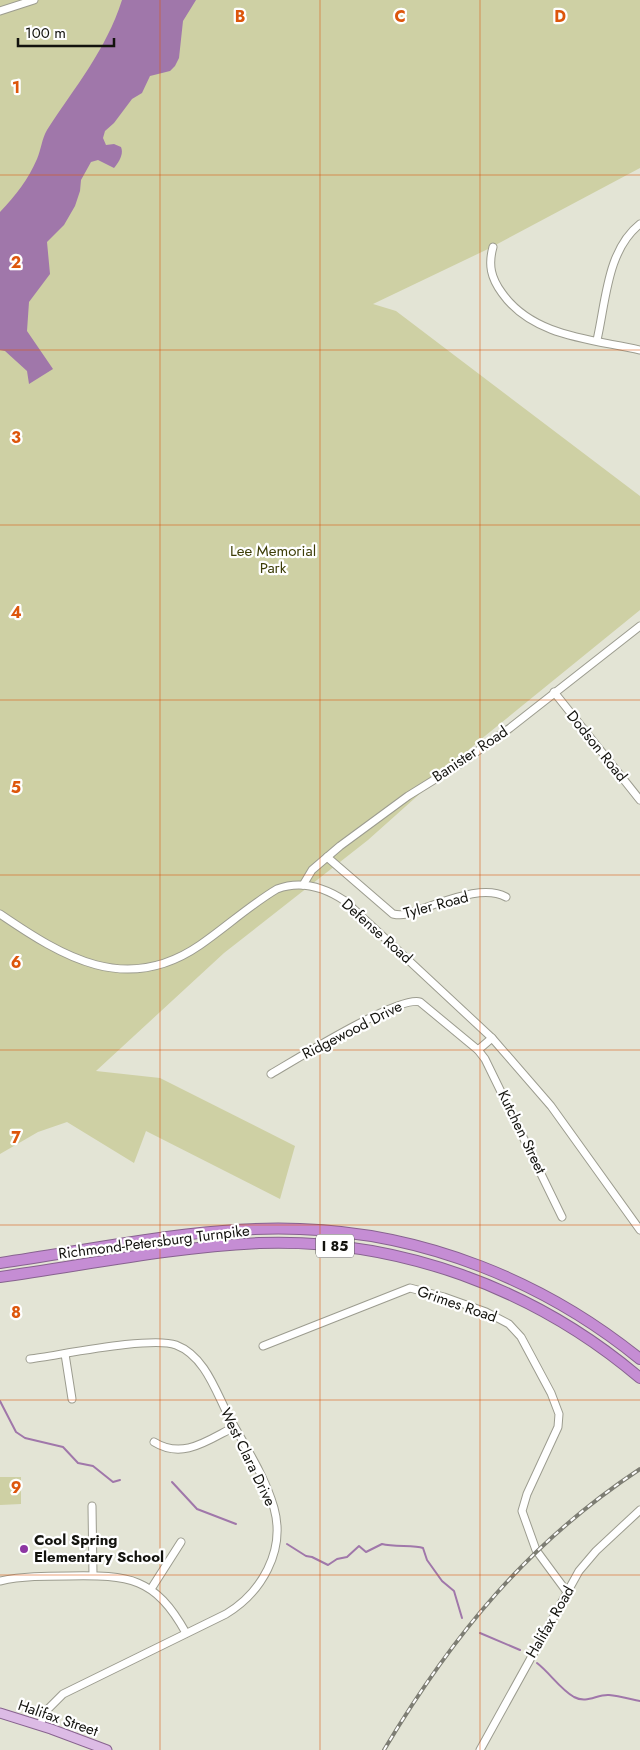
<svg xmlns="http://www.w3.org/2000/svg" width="640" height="1750" font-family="Jost,sans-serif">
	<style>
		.green { fill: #ced0a4 }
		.water { fill: #a077aa }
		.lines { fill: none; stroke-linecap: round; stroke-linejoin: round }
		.stream { stroke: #a077aa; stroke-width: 2 }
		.minor-casing { stroke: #9c9c8f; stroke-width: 9 }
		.major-casing { stroke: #87628f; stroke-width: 11 }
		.highway-casing { stroke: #87628f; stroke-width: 12 }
		.minor { stroke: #fff; stroke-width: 7 }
		.major { stroke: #dcbbe5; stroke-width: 9 }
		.highway { stroke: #c58dd4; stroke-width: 10 }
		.rail-casing { stroke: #7d7d73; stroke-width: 4 }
		.rail { stroke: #fff; stroke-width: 2; stroke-dasharray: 5.5; stroke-linecap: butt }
		.grid { fill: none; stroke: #dd560c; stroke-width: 1; stroke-opacity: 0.55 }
		.poi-dot { fill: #8d36a2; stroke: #fff; stroke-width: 2 }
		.labels { text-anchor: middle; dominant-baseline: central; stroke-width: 4.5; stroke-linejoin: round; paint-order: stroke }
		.shield { fill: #fff; stroke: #5a5a56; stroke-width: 1 }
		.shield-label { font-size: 14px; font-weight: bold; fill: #13130e }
		.park-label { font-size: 15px; fill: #3e3e08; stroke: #fff }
		.street-label { font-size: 15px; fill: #13130e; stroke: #fff }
		.poi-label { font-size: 15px; font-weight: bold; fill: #13130e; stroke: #fff; text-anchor: start }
		.grid-label { font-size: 16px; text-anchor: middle; font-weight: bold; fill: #dd560c; stroke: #fff; stroke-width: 4.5; stroke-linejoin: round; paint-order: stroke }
	</style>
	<rect width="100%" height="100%" fill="#e3e4d5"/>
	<g class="green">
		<polygon points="0,0 640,0 640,168 488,249 373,304 396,311 640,496 640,610 480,740 368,840 224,953 96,1071 160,1078 295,1146 280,1199 146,1131 134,1163 67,1122 38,1132 0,1154"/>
		<polygon points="0,1477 21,1477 21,1504 0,1505"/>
	</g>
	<path class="water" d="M 122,0 L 196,0 L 183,21 L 179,58 L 175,66 L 170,71 L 150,76 L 142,93 L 132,99 L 114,123 L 105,131 L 103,138 L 106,145 L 114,144 L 121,147 C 124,154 119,162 114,168 L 98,160 L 91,162 L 81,180 L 80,191 L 75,206 L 64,225 L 47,242 L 50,274 L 29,302 L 27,331 L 53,369 L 29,384 L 27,371 L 5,351 L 0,350 L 0,212 C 16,195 28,180 37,159 C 41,150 42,138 47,130 C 75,87 106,50 122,0 Z"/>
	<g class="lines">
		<g class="stream">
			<polyline points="0,1401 16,1432 25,1438 63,1447 78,1463 93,1466 113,1482 120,1480"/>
			<polyline points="172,1482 197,1509 236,1524"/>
			<path d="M 287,1544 L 306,1556 L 312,1557 L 328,1565 L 337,1559 L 347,1557 L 359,1546 L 366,1552 L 382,1544 C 394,1547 415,1545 423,1548 L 427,1560 L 442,1581 L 454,1591 L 462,1618"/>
			<polyline points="480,1633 520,1650"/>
			<path d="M 537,1663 C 550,1673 560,1689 574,1697 C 587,1704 597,1694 609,1695 C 619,1696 630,1699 640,1701"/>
		</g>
		<g class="minor-casing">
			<g id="minor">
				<polyline points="0,11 34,0"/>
				<path d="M 493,247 C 488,265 491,278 502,293 C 533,337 592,339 640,350"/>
				<path d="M 597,340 C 606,301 607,250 640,224"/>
				<polyline points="554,692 640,800"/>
				<path d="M 327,857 L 393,914 C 406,917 415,911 427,907 C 449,900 484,885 506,897"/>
				<polyline points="303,885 312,870 340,846 408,796 458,765 510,728 640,626"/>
				<path d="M 0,914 C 63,957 126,996 200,945 C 226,927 250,905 277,889 C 301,880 324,887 345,901 L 492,1038 L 551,1106 L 640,1230"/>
				<polyline points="478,1050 492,1038"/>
				<path d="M 271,1074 C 295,1060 399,995 420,1002 L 478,1050 L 485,1059 L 562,1217"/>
				<polyline points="263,1346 410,1288 444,1297 486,1312 509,1324 521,1337 551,1393 559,1414 558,1427 527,1494 522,1511 536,1550 567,1592"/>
				<polyline points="65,1354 72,1399"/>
				<path d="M 30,1359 C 61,1355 151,1336 176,1345 C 205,1356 216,1392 229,1417 C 245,1446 265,1476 274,1508 C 286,1551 261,1593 226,1614 L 63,1694 L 45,1712 L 40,1725"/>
				<path d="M 154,1442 C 183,1460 208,1440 234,1427"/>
				<polyline points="92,1506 93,1575"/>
				<path d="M 0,1581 C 22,1576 46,1576 69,1576 C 129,1575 155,1577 186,1633"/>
				<polyline points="151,1589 181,1542"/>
				<polyline points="480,1750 579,1571 596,1551 640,1510"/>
			</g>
		</g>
		<g class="major-casing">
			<polyline id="major" points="0,1713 51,1729 107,1750"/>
		</g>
		<g class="highway-casing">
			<g id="highway">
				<path d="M 0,1263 C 97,1249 202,1225 300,1229 C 424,1233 544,1281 640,1359"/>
				<path d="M 0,1277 C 86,1265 173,1247 259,1243 C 398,1238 534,1288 640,1378"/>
			</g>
		</g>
		<use href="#minor" class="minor"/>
		<use href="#major" class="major"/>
		<use href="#highway" class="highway"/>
		<g class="rail-casing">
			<path id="rail" d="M 384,1750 C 452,1636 528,1543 640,1469"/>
		</g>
		<use href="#rail" class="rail"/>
	</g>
	<path class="grid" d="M 160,0 L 160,1750M 320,0 L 320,1750M 480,0 L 480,1750M 0,175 L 640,175M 0,350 L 640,350M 0,525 L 640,525M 0,700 L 640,700M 0,875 L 640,875M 0,1050 L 640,1050M 0,1225 L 640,1225M 0,1400 L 640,1400M 0,1575 L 640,1575"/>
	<circle class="poi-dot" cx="24" cy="1549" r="5"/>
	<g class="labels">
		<rect class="shield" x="316" y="1234.5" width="38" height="23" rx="4"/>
		<g class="shield-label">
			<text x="335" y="1246">I 85</text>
		</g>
		<g class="park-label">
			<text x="273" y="551">Lee Memorial<tspan x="273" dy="17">Park</tspan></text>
		</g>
		<g class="street-label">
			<text transform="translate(597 746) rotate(51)">Dodson Road</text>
			<text transform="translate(470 754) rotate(-34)">Banister Road</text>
			<text transform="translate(436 905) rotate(-15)">Tyler Road</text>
			<text transform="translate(377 931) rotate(42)">Defense Road</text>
			<text transform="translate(352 1030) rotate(-27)">Ridgewood Drive</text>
			<text transform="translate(522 1132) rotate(64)">Kutchen Street</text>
			<text transform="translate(154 1242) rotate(-7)">Richmond-Petersburg Turnpike</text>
			<text transform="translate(457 1304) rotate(19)">Grimes Road</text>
			<text transform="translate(248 1457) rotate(64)">West Clara Drive</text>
			<text transform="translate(550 1622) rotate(-60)">Halifax Road</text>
			<text transform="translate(58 1718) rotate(19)">Halifax Street</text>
		</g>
		<g class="poi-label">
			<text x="34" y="1540">Cool Spring<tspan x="34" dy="17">Elementary School</tspan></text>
		</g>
	</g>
	<g class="grid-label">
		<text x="240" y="22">B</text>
		<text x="400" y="22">C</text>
		<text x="560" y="22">D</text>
		<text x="16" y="93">1</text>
		<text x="16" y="268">2</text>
		<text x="16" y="443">3</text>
		<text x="16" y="618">4</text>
		<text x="16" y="793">5</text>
		<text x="16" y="968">6</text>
		<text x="16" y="1143">7</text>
		<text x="16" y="1318">8</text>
		<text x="16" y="1493">9</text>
	</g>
	<path d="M18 38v8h96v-8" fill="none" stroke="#13130e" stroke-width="2.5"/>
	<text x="25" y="38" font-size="15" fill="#13130e" stroke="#ffffff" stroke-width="4" paint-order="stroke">100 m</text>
</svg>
